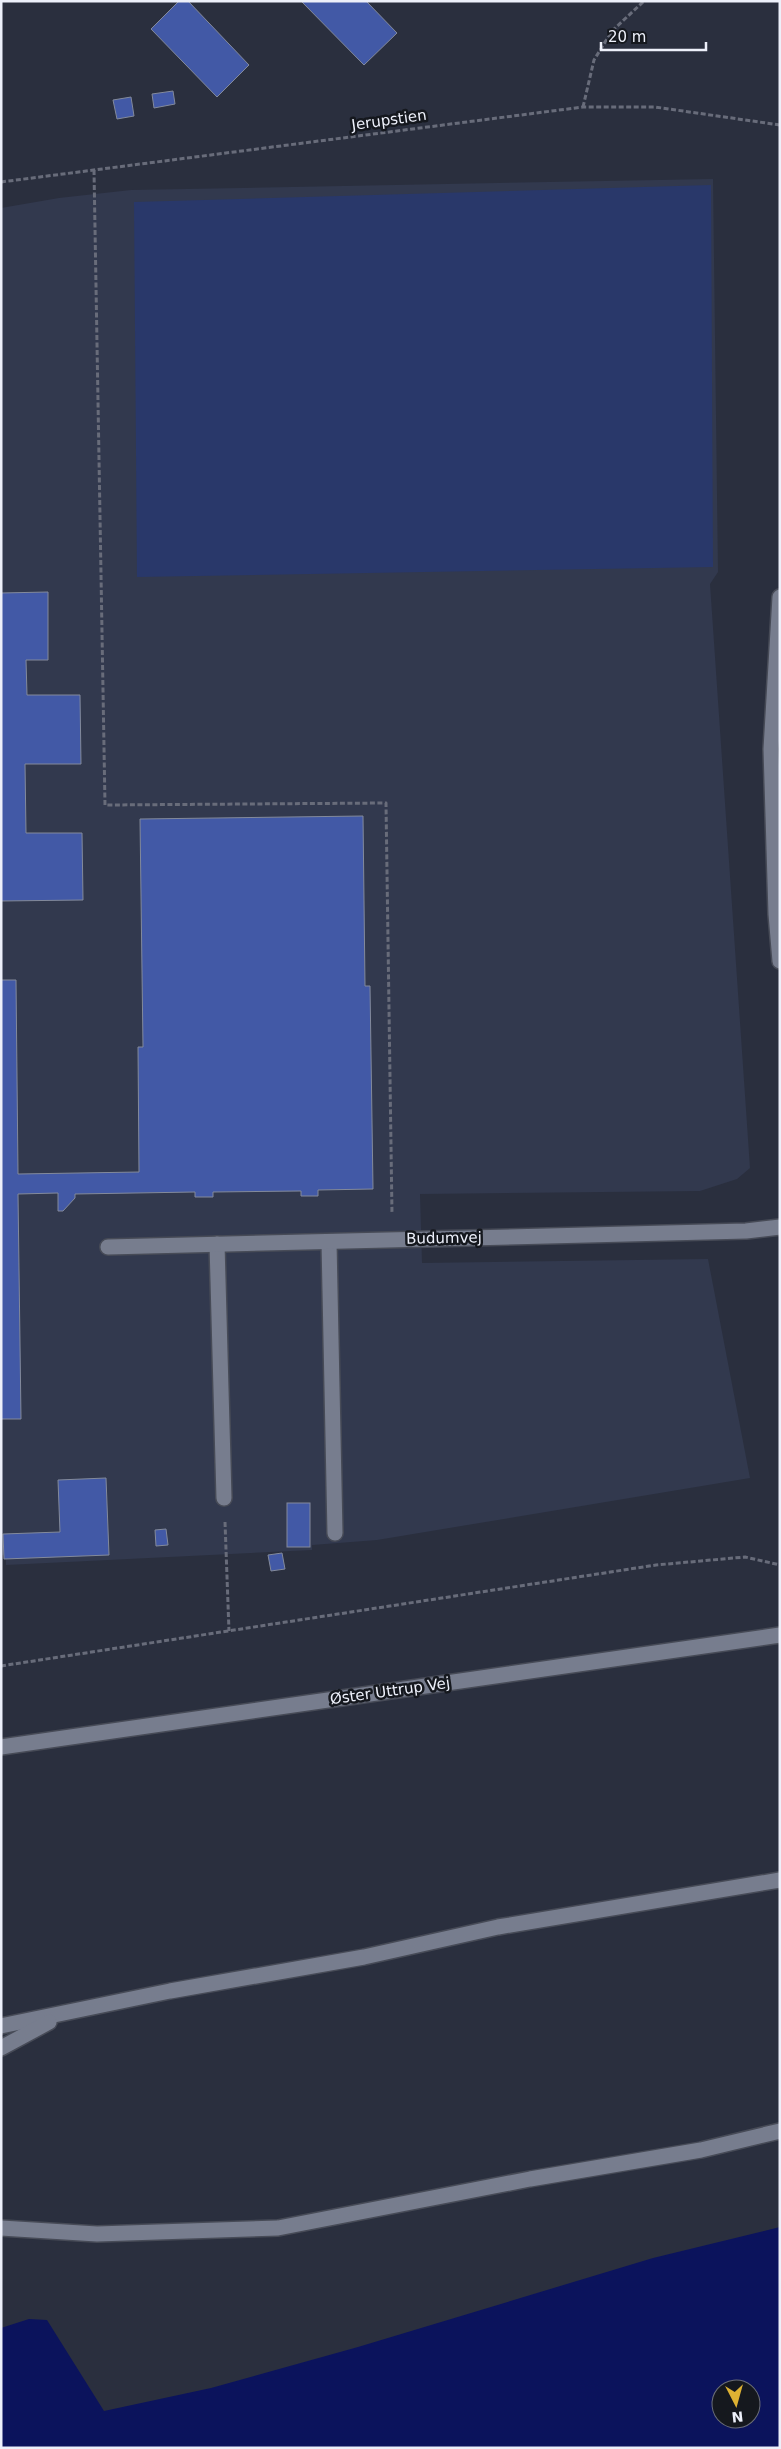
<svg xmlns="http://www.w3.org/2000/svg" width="781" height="2449" font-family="'DejaVu Sans',sans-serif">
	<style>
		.built { fill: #32394e }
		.green { fill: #29386a }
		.water { fill: #0b135c; fill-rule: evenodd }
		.building { fill: #4259a6; stroke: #838a9b }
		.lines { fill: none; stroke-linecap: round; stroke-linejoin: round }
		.lane-casing { stroke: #474b57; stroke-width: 18 }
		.secondary-casing { stroke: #474b57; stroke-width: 18 }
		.path { stroke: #686c7a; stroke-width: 3; stroke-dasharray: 5 2.5; stroke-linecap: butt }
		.lane { stroke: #777d8e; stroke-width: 15 }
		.secondary { stroke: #777d8e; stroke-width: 15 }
		.labels { text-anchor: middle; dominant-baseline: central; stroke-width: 5; stroke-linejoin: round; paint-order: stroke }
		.street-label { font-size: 15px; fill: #edf0fa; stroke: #15181e }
	</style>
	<rect width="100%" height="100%" fill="#2a2f3e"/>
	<polygon class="built" points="713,179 718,572 710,584 750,1168 737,1179 700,1191 420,1194 422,1263 708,1259 750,1478 377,1540 312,1545 312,1550 6,1565 6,1555 1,1555 1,208 59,198 131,190"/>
	<polygon class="green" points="711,185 713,567 137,577 134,202"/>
	<path class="water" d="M 780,2227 L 780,2448 L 1,2448 L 1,2328 L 29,2319 L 47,2320 L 104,2411 L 211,2388 L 358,2347 L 653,2258 ZM 721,2389 L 751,2389 L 751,2419 L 721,2419 Z"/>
	<g class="building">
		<polygon points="179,1 188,1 249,65 217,97 151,29"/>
		<polygon points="301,1 366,1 397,33 364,65"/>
		<polygon points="173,91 175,104 154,108 152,94"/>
		<polygon points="131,97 134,116 117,119 113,100"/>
		<polygon points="48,592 48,660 26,660 27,695 80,695 81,764 25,764 26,833 82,833 83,900 1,901 1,593"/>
		<polygon points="363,816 365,986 370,986 373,1189 318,1190 318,1196 301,1196 301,1191 213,1192 213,1197 195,1197 195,1192 75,1194 75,1198 63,1211 58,1211 58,1193 18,1194 21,1419 1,1419 1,980 16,980 18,1174 139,1172 138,1047 143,1047 140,819"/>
		<polygon points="106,1478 109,1555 4,1559 3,1534 60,1532 58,1480"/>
		<rect x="287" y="1503" width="23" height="44"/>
		<polygon points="166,1529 168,1545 156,1546 155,1530"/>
		<polygon points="282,1553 285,1569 271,1571 268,1555"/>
	</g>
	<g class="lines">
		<g class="lane-casing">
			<g id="lane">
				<polyline points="329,1242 335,1533"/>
				<polyline points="217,1244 224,1498"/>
				<polyline points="108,1247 746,1231 780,1227"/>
				<polyline points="1,2026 170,1991 364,1957 498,1927 780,1880"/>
				<polyline points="1,2048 49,2022"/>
				<polyline points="1,2228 97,2234 278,2228 530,2179 701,2150 780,2131"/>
			</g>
		</g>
		<g class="secondary-casing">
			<g id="secondary">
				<polyline points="780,597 771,749 776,914 780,961"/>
				<polyline points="1,1747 780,1635"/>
			</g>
		</g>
		<g class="path">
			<polyline points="583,107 594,60 612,31 644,1"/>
			<polyline points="94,170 105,805 386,803 392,1214"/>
			<polyline points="1,182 583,107 655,107 780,125"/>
			<polyline points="225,1522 229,1631"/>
			<polyline points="1,1666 656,1565 745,1557 780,1565"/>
		</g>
		<use href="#lane" class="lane"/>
		<use href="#secondary" class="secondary"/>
	</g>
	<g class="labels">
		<g class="street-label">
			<text transform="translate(389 120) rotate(-8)">Jerupstien</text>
			<text transform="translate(444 1238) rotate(-1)">Budumvej</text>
			<text transform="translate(390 1691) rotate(-8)">Øster Uttrup Vej</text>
		</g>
	</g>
	<rect width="781" height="2449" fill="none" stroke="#edf0fa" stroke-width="5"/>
	<g transform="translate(736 2404) rotate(174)"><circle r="24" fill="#15181e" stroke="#6b6e76"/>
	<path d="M0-4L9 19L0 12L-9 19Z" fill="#ddb133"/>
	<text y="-8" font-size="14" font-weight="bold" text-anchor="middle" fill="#edf0fa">N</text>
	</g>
	<path d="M601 42v8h105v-8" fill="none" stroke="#edf0fa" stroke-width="2.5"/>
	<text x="608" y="42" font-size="15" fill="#edf0fa" stroke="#15181e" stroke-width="4" paint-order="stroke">20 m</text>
</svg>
